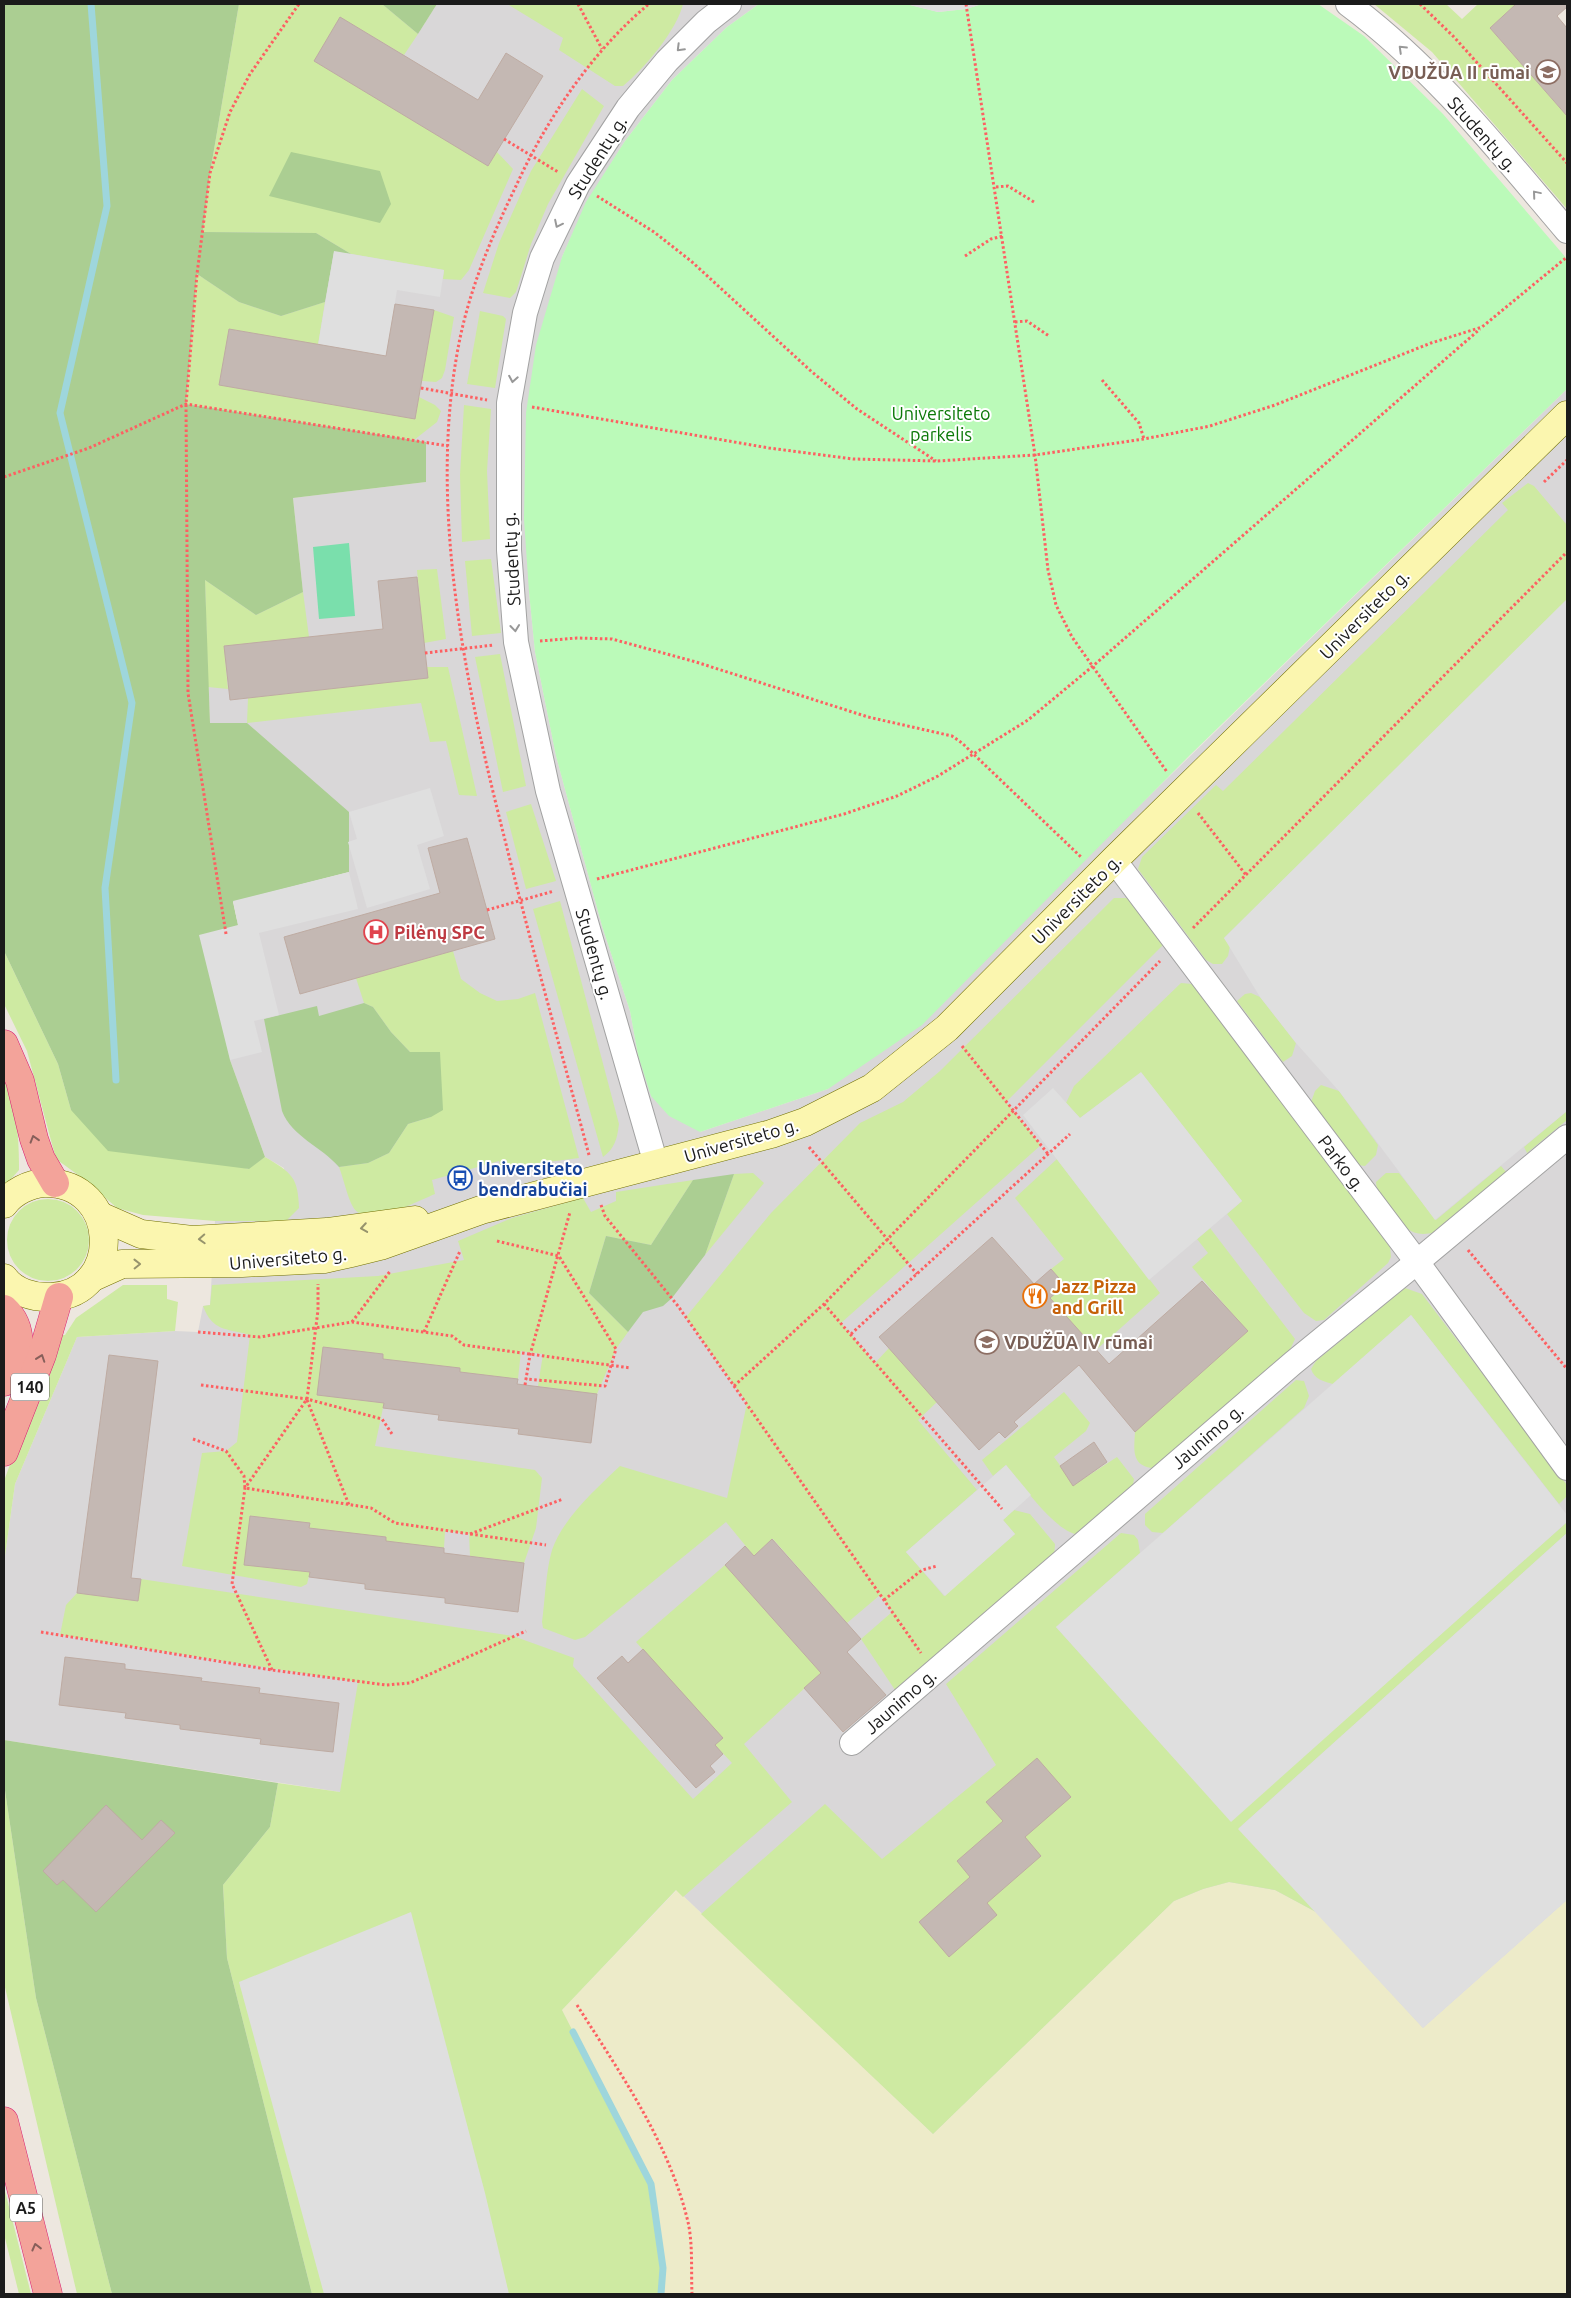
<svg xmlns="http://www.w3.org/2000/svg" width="1571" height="2298" font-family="Ubuntu,sans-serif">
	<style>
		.residential { fill: #d9d7d8 }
		.farmland { fill: #edebc9 }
		.grass { fill: #ceeaa2 }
		.forest { fill: #abce92 }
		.park { fill: #bbfab9 }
		.pitch { fill: #7adfac }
		.parking { fill: #dfdfdf }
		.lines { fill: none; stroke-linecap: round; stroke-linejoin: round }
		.stream { stroke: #9ed6dc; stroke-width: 7 }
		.building { fill: #c4b8b3; stroke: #beaba2 }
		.minor-casing { stroke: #a2a2a2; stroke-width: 26 }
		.secondary-casing { stroke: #717002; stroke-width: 29 }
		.trunk-casing { stroke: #d81f74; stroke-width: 29 }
		.path { stroke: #fd6062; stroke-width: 3; stroke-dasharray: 2.5 2.5; stroke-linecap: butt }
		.minor { stroke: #fff; stroke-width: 24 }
		.secondary { stroke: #fbf6af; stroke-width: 28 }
		.trunk { stroke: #f3a39a; stroke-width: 28 }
		.oneway { stroke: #989898 }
		.oneway2 { stroke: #875f5a }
		.oneway3 { stroke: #96936c }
		.labels { text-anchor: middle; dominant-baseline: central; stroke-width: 4; stroke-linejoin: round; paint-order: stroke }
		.shield { fill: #fff; stroke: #5f5f5f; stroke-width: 1 }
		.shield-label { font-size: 16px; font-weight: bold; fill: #1b1b1b }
		.education-label { font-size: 18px; font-weight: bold; fill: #785e54; stroke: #fff; text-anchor: end }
		.street-label { font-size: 18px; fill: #1b1b1b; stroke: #fff }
		.park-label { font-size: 18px; fill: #0c7908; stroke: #fff }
		.health-label { font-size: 18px; font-weight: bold; fill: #be3a42; stroke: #fff; text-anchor: start }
		.transit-label { font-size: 18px; font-weight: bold; fill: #164399; stroke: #fff; text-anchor: start }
		.food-label { font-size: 18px; font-weight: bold; fill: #c56008; stroke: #fff; text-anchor: start }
	</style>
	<rect width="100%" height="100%" fill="#ede7df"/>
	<polygon class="residential" points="239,4 382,4 418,34 437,4 759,4 727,27 672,80 625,141 587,202 562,257 529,592 535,652 556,756 602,926 630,1011 638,1055 700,1132 828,1089 1100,844 1567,389 1567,1900 1423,2028 1174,1901 933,2134 677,1890 340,1792 4,1740 4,1563 15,1484 77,1337 175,1331 198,1332 203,1306 210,1305 215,1221 286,1221 284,1168 265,1157 230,1060 199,935 349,872 348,842 210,723 205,580 303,592 293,498 426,482 426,442 186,404"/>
	<polygon class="farmland" points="1229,1882 1275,1890 1316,1912 1423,2028 1567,1900 1567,2294 661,2294 663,2268 651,2184 562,2010 677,1890 933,2134 1174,1901 1203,1889"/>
	<g class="grass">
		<polygon points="239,4 382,4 418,34 404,55 340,17 314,61 488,166 497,152 513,169 469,270 461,280 443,279 444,270 351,254 316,233 203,232 210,173"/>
		<path d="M 507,4 L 683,4 C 677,30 644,69 623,86 L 615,86 L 559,50 L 563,38 Z"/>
		<polygon points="1374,4 1446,4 1462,19 1478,4 1516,4 1490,28 1567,116 1567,209 1432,52"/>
		<polygon points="582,89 604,106 548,204 531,244 516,292 510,298 483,293 499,243 531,171"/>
		<polygon points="197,274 239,302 281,316 325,302 318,345 229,329 219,385 415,419 419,397 435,405 441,411 437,422 414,440 186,404"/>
		<polygon points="434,310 454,317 445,370 442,378 436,382 422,381"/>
		<polygon points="480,311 503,316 506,319 495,388 467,384"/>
		<polygon points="464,405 491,409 487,471 490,539 462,542 460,475"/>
		<polygon points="1528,483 1534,486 1567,525 1567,601 1224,938 1230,946 1228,956 1222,964 1213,964 1206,960 1138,869 1142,857 1216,785 1223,791 1508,510 1502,503"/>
		<polygon points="491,559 501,633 472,636 465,561"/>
		<polygon points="437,569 446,639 424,643 417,570"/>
		<polygon points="205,580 256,615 303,592 309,637 224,646 228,689 208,687"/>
		<polygon points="500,654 526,786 503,792 475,657"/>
		<polygon points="427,667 448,667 477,796 459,795 446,741 430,742 421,703 247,723 248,698 428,678"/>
		<polygon points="531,804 556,881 526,889 506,812"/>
		<path d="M 1114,898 L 1126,898 L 1134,903 L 1166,942 L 1006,1102 L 1041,1145 L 841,1323 L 875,1363 L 889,1348 L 937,1402 L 918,1420 L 977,1490 L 906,1552 L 944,1596 L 1015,1534 L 1003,1520 L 1014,1510 L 1030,1514 L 1055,1544 L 1054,1558 L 897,1693 L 861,1639 L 892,1612 L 880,1595 L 847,1623 L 773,1539 L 754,1556 L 726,1522 L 585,1637 L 575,1640 L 543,1628 L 542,1622 C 545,1600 546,1570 552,1550 C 563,1518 597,1488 620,1466 L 727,1498 L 747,1403 L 686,1317 L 771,1213 L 860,1123 L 903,1102 L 940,1071 Z"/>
		<path d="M 560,901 L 619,1124 C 617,1139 615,1148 603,1157 L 533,909 Z"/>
		<path d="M 4,951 L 58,1064 L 71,1110 L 248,1169 L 265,1157 C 292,1173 298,1177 299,1208 L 286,1221 L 215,1221 L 143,1215 L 117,1208 L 85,1180 L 56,1159 L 27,1051 L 4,1004 Z"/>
		<path d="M 453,951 L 461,979 L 480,993 L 497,1001 L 518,999 L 535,993 L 579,1158 L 501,1168 L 499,1161 L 432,1180 L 435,1194 C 417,1201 366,1230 353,1207 C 347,1196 344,1180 339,1167 L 368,1163 L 389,1153 L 408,1124 L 431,1117 L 410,1052 L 391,1032 L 373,1007 L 364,1003 L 356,978 Z"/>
		<polygon points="1181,983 1192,984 1198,988 1390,1247 1391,1257 1388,1263 1324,1320 1316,1321 1304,1313 1227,1214 1242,1201 1141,1073 1080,1118 1066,1103 1074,1086"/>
		<polygon points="1251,993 1260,997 1296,1043 1292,1056 1283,1062 1237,1001 1245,994"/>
		<path d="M 4,1073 C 17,1098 19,1142 19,1170 L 4,1187 Z"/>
		<polygon points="1321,1085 1339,1091 1378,1145 1376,1155 1365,1166 1357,1165 1311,1102 1315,1091"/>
		<polygon points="1567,1111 1567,1120 1527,1153 1524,1147"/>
		<polygon points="1057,1159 1160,1293 1096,1350 1050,1298 1065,1285 1051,1269 1064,1259 1015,1198"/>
		<path d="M 1501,1166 L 1506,1172 L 1434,1233 C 1425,1234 1419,1235 1411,1231 C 1399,1225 1376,1195 1376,1182 L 1386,1173 L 1399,1173 L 1436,1220 Z"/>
		<polygon points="753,1173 764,1183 705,1255 734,1174"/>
		<path d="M 693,1180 L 651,1245 L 606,1236 L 589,1293 L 628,1332 L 616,1349 L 597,1394 L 538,1386 L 543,1354 L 521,1351 L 518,1379 L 460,1372 L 460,1368 L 383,1359 L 383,1354 L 323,1347 L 318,1395 L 384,1403 L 375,1446 L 535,1470 L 542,1478 L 536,1528 L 524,1563 L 470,1556 L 469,1534 L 445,1531 L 444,1548 L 386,1541 L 386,1537 L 309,1528 L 310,1523 L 250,1516 L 244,1565 L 310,1572 L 307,1584 L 301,1587 L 182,1566 L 202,1453 L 226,1451 L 237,1442 L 250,1335 C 226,1328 213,1332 203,1306 L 210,1305 L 212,1285 L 378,1276 L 464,1260 L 458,1241 L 512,1218 L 583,1198 L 591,1212 L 616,1201 L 616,1192 Z"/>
		<circle cx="48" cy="1240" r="41"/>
		<path d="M 1210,1228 L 1295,1339 L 1288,1354 L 1153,1468 C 1131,1466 1134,1449 1135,1432 L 1247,1331 L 1192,1267 L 1208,1253 L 1197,1239 Z"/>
		<polygon points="123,1285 167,1285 167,1299 178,1302 175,1331 77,1337 15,1484 4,1563 4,1481 57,1335 65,1335 76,1318"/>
		<path d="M 1405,1288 L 1422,1294 L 1567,1485 L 1567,1496 L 1559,1504 L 1411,1315 L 1333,1384 C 1323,1381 1315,1380 1311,1369 L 1316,1361 Z"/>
		<polygon points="1296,1380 1304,1381 1309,1396 1304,1408 1163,1533 1152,1532 1145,1525 1145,1514"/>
		<path d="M 1064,1392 L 1090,1423 L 1086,1431 L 1054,1457 L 1074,1485 L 1117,1457 L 1134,1479 L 1132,1490 L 1082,1535 C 1057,1536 1022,1484 1006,1465 L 993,1476 L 982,1460 Z"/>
		<polygon points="1567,1522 1567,1533 1239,1828 1316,1912 1275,1890 1229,1882 1203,1889 1174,1901 933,2134 701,1914 825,1804 882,1859 996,1765 946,1684 1121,1533 1134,1535 1138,1540 1140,1553 1056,1627 1231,1821"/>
		<polygon points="725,1565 821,1673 744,1744 792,1802 683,1897 676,1890 562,2010 651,2184 663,2268 661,2294 312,2294 227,1958 223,1885 270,1827 278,1783 340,1792 358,1682 60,1635 66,1605 77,1593 137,1601 141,1579 513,1636 574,1658 573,1666 693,1799 732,1763 715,1745 722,1739 636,1642"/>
		<polygon points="4,1784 36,1998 112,2294 77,2294 4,1983"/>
		<polygon points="4,2187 31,2294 19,2294 4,2234"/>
	</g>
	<g class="forest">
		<polygon points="4,4 239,4 210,173 203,232 316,233 351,254 334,252 325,302 281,316 239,302 197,274 186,404 426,442 426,482 293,498 303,592 256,615 205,580 210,723 247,723 349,812 349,872 233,902 238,925 230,1060 265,1157 249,1169 108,1151 71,1110 58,1064 4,951"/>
		<polygon points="382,4 437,4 418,34"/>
		<polygon points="291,152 380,171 391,204 380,223 269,196"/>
		<path d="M 364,1003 L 373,1007 L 391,1032 L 410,1052 L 440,1052 L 443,1110 L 431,1117 L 408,1124 L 389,1153 L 368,1163 L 339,1167 C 321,1146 292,1137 282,1111 L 264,1019 L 317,1006 L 319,1016 Z"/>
		<polygon points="734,1174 705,1255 672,1298 663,1306 643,1312 628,1332 589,1293 606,1236 651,1245 693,1180"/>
		<polygon points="4,1740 278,1783 270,1827 223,1885 227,1958 312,2294 112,2294 36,1998 4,1784"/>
	</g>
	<polygon class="park" points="759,4 906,4 938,12 966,9 982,4 1318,4 1364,36 1443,114 1567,259 1567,389 1190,755 922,1025 828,1089 700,1132 669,1116 651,1096 638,1055 630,1011 602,926 556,756 535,652 529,592 524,519 526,413 536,345 562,257 586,202 625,141 672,80 727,27"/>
	<polygon class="pitch" points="349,543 355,616 319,619 313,547"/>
	<g class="parking">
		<polygon points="906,4 982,4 966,9 938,12"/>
		<polygon points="334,251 444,270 440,297 397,290 386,356 318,345"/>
		<polygon points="1566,600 1567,1111 1435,1220 1339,1091 1296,1043 1260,997 1224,938"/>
		<polygon points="430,788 444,836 417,845 430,889 367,908 348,842 357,839 349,812"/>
		<polygon points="349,872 358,909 259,933 279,1015 254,1021 262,1052 230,1060 199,935 238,925 233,901"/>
		<polygon points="1141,1072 1242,1201 1149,1280 1023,1115 1053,1088 1080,1118"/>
		<polygon points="1411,1315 1567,1515 1567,1522 1231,1822 1056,1627"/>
		<polygon points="1006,1465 1031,1495 1003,1520 1015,1534 945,1596 906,1552"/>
		<polygon points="1567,1533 1567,1900 1423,2028 1238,1829"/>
		<polygon points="411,1912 485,2193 509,2294 324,2294 239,1982"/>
	</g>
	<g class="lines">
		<g class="stream">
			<polyline points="91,4 107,206 60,413 132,703 105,888 116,1080"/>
			<polyline points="573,2032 651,2184 663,2268 661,2294"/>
		</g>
	</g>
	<g class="building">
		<polygon points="1516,4 1567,4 1567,7 1557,16 1567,28 1567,116 1490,28"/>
		<polygon points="340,17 478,100 506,53 543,76 488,166 314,61"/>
		<polygon points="395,304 434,310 415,419 219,385 229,329 386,356"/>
		<polygon points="417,577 428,678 230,700 224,646 383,629 378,581"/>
		<polygon points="467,838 495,939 300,994 284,937 440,893 428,848"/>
		<polygon points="992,1237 1034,1284 1051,1269 1065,1285 1050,1298 1109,1364 1202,1281 1248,1331 1135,1432 1079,1365 1014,1422 1018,1426 1005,1438 999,1432 979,1450 879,1337"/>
		<polygon points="323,1347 383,1354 383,1359 460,1368 460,1372 518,1379 517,1384 597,1394 591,1443 518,1434 519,1429 438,1420 439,1415 383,1408 384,1403 317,1395"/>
		<polygon points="109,1355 158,1361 131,1578 141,1579 138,1601 77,1593"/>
		<polygon points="1094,1442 1107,1462 1073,1486 1060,1466"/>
		<polygon points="250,1516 310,1523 309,1528 386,1537 386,1541 444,1548 444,1553 524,1563 518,1612 445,1603 445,1598 365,1589 365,1584 309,1577 310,1572 244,1565"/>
		<polygon points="772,1539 861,1639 847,1652 886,1695 843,1732 804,1688 821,1673 725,1565 745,1546 754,1556"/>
		<polygon points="643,1649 723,1738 715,1745 723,1754 710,1766 715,1772 696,1788 597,1678 622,1656 628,1663"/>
		<polygon points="65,1657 125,1664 125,1669 202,1678 201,1681 260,1688 259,1693 339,1703 333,1752 260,1744 261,1739 180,1729 180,1725 125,1718 126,1713 59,1705"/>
		<polygon points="1037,1758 1071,1797 1025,1837 1041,1856 987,1903 997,1915 949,1957 919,1922 970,1877 957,1861 1003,1821 986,1802"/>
		<polygon points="106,1805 142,1840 161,1820 175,1833 96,1912 63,1880 57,1885 43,1871"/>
	</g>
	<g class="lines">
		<g class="minor-casing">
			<g id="minor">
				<path d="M 1348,4 C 1433,67 1499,151 1567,231"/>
				<polyline points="1114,860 1417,1262 1567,1468"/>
				<polyline points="656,1164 548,791 516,642 509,550 509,403 525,313 542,258 578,184 628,108 667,61 706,22 729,4"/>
				<polyline points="852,1743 1293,1363 1417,1262 1567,1137"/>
			</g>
		</g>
		<g class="secondary-casing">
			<g id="secondary">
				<path d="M 4,1204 C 13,1192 29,1184 44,1183 C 121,1181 124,1294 51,1297 C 34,1298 14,1292 4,1278"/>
				<polyline points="100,1216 141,1234 192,1240 327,1232 415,1220"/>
				<polyline points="91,1278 122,1264 242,1263 324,1259 351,1253 380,1246 481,1210 771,1134 805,1122 872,1088 947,1028 1114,860 1567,415"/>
			</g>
		</g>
		<g class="trunk-casing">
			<g id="trunk">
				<polyline points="4,1044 20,1081 34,1139 41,1159 55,1183"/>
				<path d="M 4,1309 C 25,1328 22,1362 4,1382"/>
				<polyline points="4,1452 42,1355 59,1297"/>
				<polyline points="4,2121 48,2294"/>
			</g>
		</g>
		<g class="path">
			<polyline points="578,4 602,49"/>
			<polyline points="966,4 1035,455 1048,570 1056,605 1072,637 1167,772"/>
			<polyline points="1420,4 1454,37 1567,163"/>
			<polyline points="504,139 558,172"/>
			<polyline points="996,187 1008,186 1034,202"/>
			<polyline points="597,196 654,232 691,261 812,372 857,409 936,461"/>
			<polyline points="965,256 991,239 1003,236"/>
			<polyline points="1015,322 1027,321 1049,336"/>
			<polyline points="1102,380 1139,423 1144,439"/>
			<polyline points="421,388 487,400"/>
			<polyline points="532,407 769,448 853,459 937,461 1035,455 1144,439 1210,426 1275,405 1431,343 1482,327 1567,257"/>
			<polyline points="4,477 89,448 186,404 448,446"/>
			<polyline points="1544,482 1567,460"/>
			<polyline points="540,641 577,638 612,639 696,662 868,717 952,736 962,743 1081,857"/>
			<polyline points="425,653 494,645"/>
			<polyline points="1198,813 1246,875"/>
			<polyline points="597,879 844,814 897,796 938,776 1028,720 1093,666 1480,329"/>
			<polyline points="487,910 554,891"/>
			<polyline points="1193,928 1567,552"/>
			<polyline points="226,934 188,693 186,404 197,274 210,173 230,112 250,74 299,4"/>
			<polyline points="962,1046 1048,1154"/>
			<polyline points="809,1147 917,1274"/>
			<path d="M 589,1155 C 561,1050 531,945 505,840 C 466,687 429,512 457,354 C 467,295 490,240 516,186 C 546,120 593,50 649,4"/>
			<polyline points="601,1205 605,1216 678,1306 921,1653"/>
			<polyline points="497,1241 559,1256 616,1349 605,1386 526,1379"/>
			<polyline points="1468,1250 1567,1369"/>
			<polyline points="824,1304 1002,1509"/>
			<polyline points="352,1322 391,1270"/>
			<polyline points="198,1332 260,1337 352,1322 452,1336 464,1345 631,1368"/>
			<polyline points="424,1332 460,1251"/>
			<polyline points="851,1334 1070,1134"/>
			<polyline points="201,1385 307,1399 382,1419 392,1434"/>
			<polyline points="525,1385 530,1355 570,1212"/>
			<polyline points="734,1386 824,1304 1160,961"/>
			<polyline points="307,1400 349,1505"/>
			<polyline points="193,1439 226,1451 244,1476 245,1488 371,1508 395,1523 546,1545"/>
			<polyline points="470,1534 563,1499"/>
			<polyline points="884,1600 922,1570 937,1566"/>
			<polyline points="41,1632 272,1670 386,1685 410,1683 526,1631"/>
			<polyline points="272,1670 232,1584 245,1488 307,1399 318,1310 318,1284"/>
			<path d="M 577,2005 C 620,2073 669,2142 688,2222 C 693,2244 691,2271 692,2294"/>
		</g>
		<use href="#minor" class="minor"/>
		<use href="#secondary" class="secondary"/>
		<use href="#trunk" class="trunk"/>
	</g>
	<defs><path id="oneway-chevron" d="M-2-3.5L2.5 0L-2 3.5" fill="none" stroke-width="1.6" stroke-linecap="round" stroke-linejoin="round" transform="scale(1.25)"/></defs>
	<g class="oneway">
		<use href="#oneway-chevron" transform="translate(680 48) rotate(135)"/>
		<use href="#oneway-chevron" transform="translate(1402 49) rotate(-136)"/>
		<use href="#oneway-chevron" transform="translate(1536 194) rotate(-130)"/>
		<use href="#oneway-chevron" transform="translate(558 224) rotate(116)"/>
		<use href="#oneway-chevron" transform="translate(513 379) rotate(100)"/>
		<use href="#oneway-chevron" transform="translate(515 628) rotate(84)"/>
	</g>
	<g class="oneway2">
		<use href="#oneway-chevron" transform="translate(34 1139) rotate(-107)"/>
		<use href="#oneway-chevron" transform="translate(41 1358) rotate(-71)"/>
		<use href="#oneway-chevron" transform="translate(36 2247) rotate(-104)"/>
	</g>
	<g class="oneway3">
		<use href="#oneway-chevron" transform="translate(364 1228) rotate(171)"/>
		<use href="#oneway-chevron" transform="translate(202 1239) rotate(177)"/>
		<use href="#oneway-chevron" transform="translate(137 1264) rotate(-1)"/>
	</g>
	<defs>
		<g id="university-ring" transform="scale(1.25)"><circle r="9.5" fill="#fff" stroke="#8d6e63" stroke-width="1.5"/><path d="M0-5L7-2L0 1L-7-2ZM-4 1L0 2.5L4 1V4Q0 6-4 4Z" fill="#8d6e63"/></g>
		<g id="hospital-ring" transform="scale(1.25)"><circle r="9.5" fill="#fff" stroke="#e0444e" stroke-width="1.5"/><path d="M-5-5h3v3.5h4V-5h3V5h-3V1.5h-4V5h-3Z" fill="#e0444e"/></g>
		<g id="bus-ring" transform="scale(1.25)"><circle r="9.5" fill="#fff" stroke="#1a4fb4" stroke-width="1.5"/><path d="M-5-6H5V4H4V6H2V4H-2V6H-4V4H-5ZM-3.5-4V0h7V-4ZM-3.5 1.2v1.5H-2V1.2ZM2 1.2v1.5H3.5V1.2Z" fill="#1a4fb4"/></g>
		<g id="restaurant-ring" transform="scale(1.25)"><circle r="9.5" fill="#fff" stroke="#e8710a" stroke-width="1.5"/><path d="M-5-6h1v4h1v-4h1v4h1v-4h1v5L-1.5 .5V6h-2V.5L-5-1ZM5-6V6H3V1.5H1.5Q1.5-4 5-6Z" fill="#e8710a"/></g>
	</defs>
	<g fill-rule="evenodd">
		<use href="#university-ring" x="1548" y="72"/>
		<use href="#hospital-ring" x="376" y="932"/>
		<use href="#bus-ring" x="460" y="1178"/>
		<use href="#restaurant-ring" x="1035" y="1296"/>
		<use href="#university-ring" x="987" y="1342"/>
	</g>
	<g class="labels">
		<g class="shield">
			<rect x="11" y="1373.5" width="38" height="27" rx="4"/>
			<rect x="10" y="2194.5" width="32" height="27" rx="4"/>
		</g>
		<g class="shield-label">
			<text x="30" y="1387">140</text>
			<text x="26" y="2208">A5</text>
		</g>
		<g class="education-label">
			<text x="1530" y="72">VDUŽŪA II rūmai</text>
			<text x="1004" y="1342" text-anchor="start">VDUŽŪA IV rūmai</text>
		</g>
		<g class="street-label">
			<text transform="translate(1483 134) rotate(48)">Studentų g.</text>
			<text transform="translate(597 157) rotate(-58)">Studentų g.</text>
			<text transform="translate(511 559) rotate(-93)">Studentų g.</text>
			<text transform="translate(1364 614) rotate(-45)">Universiteto g.</text>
			<text transform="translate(1076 899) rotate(-45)">Universiteto g.</text>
			<text transform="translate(595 954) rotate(74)">Studentų g.</text>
			<text transform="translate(741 1140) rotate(-16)">Universiteto g.</text>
			<text transform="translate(1342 1163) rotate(53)">Parko g.</text>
			<text transform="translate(288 1258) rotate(-5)">Universiteto g.</text>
			<text transform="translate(1207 1436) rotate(-41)">Jaunimo g.</text>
			<text transform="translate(900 1701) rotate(-41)">Jaunimo g.</text>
		</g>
		<g class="park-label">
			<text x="941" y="413">Universiteto<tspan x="941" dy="21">parkelis</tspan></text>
		</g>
		<g class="health-label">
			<text x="394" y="932">Pilėnų SPC</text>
		</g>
		<g class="transit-label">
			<text x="478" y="1168">Universiteto<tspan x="478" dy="21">bendrabučiai</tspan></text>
		</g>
		<g class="food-label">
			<text x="1052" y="1286">Jazz Pizza<tspan x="1052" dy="21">and Grill</tspan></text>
		</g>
	</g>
	<rect width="1571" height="2298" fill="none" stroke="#1b1b1b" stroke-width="10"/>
</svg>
